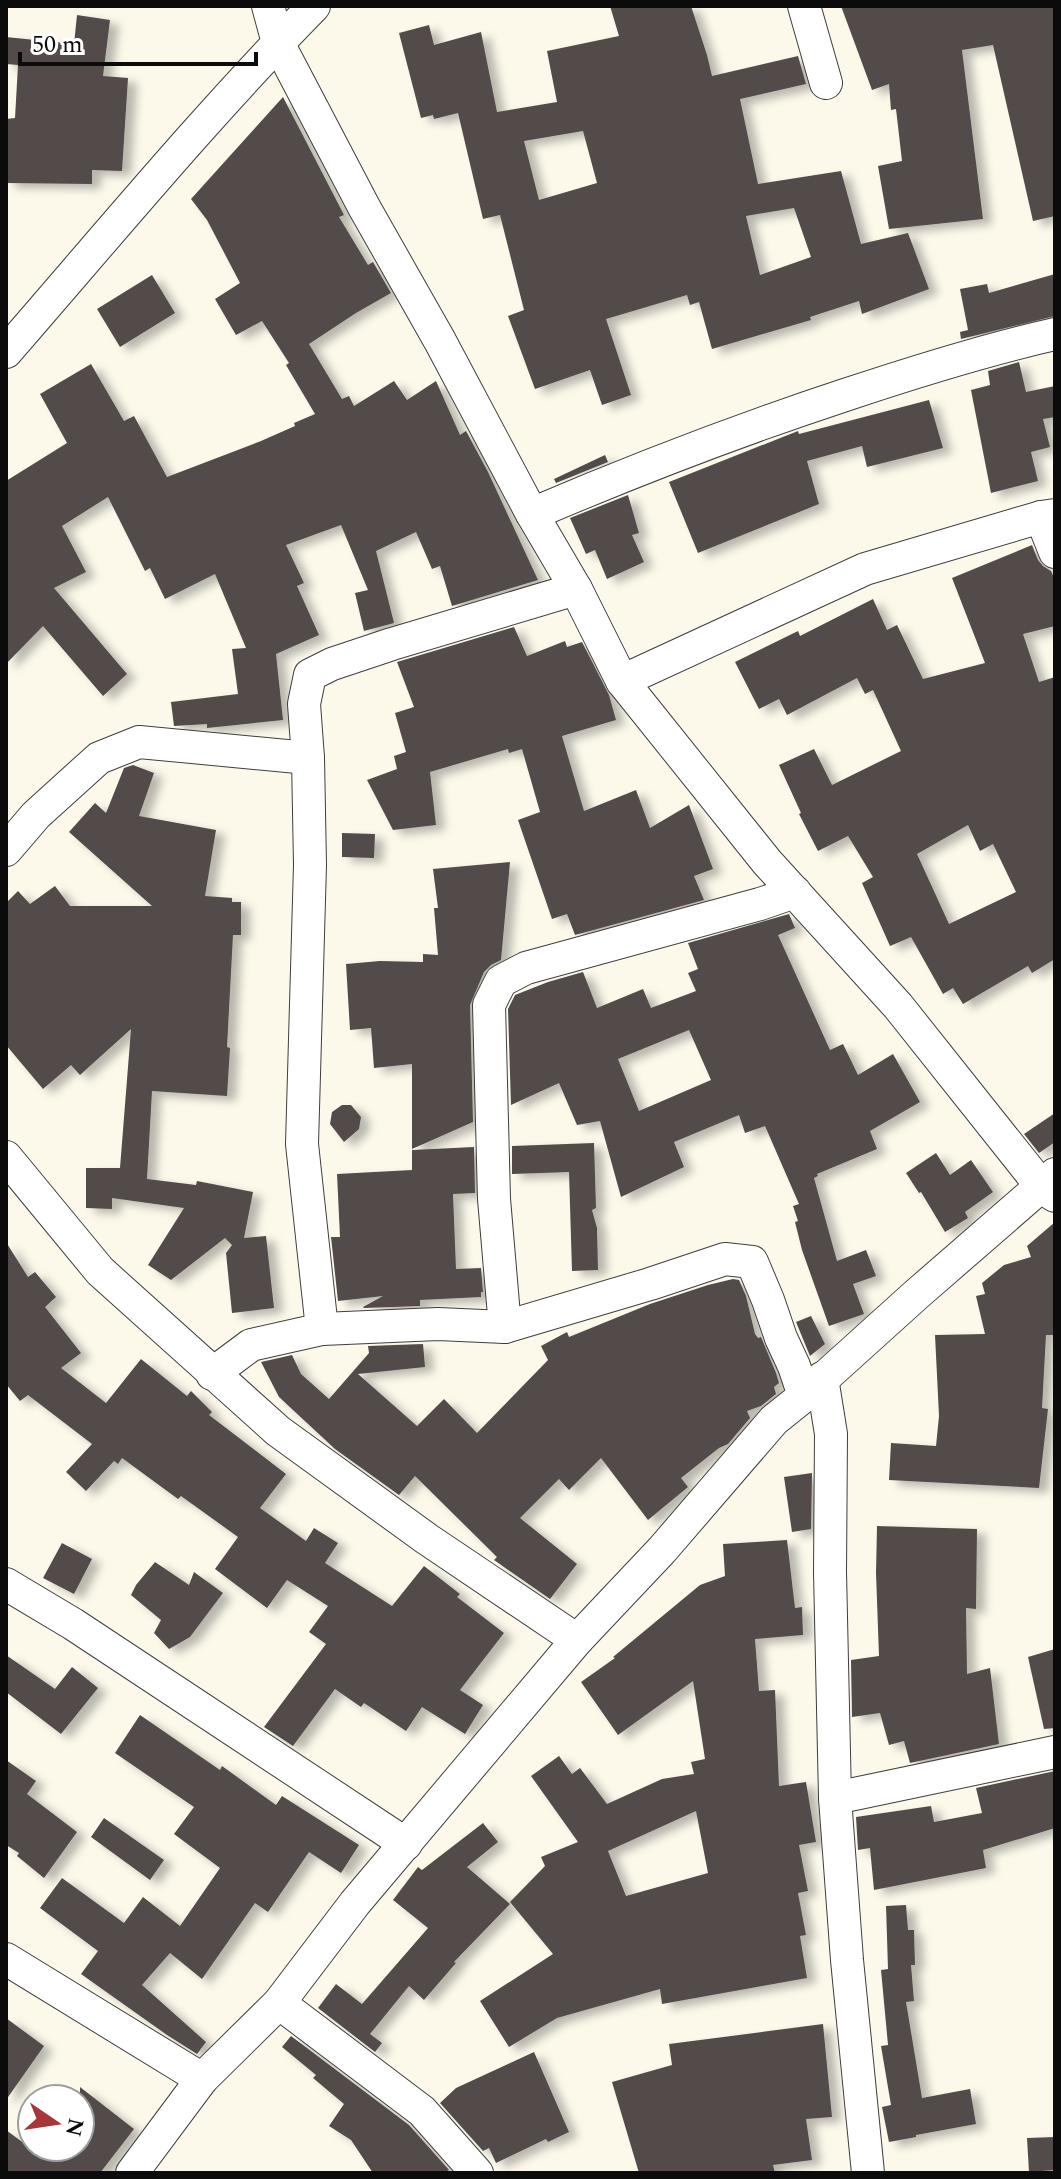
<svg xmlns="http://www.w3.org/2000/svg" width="1061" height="2179" font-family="Spectral,serif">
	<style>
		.building { fill: #524c48; fill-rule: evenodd; filter: url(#shadow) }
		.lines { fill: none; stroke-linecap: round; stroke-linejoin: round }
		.street-casing { stroke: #3e3e3e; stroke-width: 34 }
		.street { stroke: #fff; stroke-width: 32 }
	</style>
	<defs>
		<filter id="shadow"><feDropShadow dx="9" dy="5" stdDeviation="4" flood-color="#0004"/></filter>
	</defs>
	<rect width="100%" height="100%" fill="#fcf9eb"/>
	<g class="building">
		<path d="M 610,6 L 691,6 L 707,55 L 712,76 L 798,56 L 806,84 L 740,99 L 758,184 L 841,171 L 861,244 L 908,233 L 929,289 L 862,314 L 859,301 L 810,317 L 811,320 L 712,349 L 699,302 L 690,305 L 687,295 L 606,319 L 631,395 L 602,405 L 590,370 L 535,389 L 508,316 L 524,310 L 500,215 L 483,219 L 458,113 L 434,119 L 433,115 L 421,118 L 399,33 L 429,25 L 434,45 L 481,32 L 497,112 L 557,102 L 547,51 L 619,36 ZM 583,131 L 597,183 L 539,200 L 524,141 ZM 794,208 L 811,257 L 760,275 L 746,216 Z"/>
		<polygon points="841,6 1055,6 1055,216 1033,221 993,45 962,50 983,219 889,229 878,166 902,161 896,109 891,110 889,84 872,90"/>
		<polygon points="77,15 110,20 103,76 128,78 122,171 92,170 92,184 6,183 6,119 15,118 18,65 6,64 6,37 74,44"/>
		<polygon points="283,97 344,215 339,217 368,265 373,262 391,293 356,313 309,344 342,399 349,396 354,406 394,381 407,400 436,381 460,435 466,431 488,472 538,580 452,606 440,566 432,569 416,532 376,551 394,623 364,631 355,593 368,590 341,525 286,545 304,583 297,586 319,635 276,654 283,720 207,728 207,724 174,726 171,702 238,694 232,649 246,648 215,574 165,599 150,568 145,571 108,497 62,526 86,572 54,588 127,674 103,696 43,626 6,664 6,481 67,443 40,394 91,364 124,421 134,416 167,477 261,441 295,426 294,423 315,414 286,365 289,363 262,321 236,335 215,299 240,283 207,220 191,199"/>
		<polygon points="1055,274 1055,316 961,339 960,332 968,330 960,289 987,284 989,293"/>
		<polygon points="152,275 175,313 120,347 97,309"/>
		<polygon points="1019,362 1026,392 1055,386 1055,417 1043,419 1050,447 1031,452 1038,481 991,493 971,390 990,385 988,371"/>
		<polygon points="929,400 943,448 867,467 862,446 807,461 819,504 698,553 669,482 798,431 799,434"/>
		<polygon points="605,455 608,462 556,483 554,479"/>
		<polygon points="628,495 639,533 632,535 644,562 607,579 595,550 586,554 570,518"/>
		<path d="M 1032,545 L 1038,560 L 1043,566 L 1051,571 L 1055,580 L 1055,626 L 1023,634 L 1039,682 L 1055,677 L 1055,959 L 1032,973 L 1028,966 L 963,1004 L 953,988 L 943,994 L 911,937 L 890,946 L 862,883 L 873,877 L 848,836 L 818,851 L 799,814 L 801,813 L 779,765 L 814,749 L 832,785 L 901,751 L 873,690 L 865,694 L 857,678 L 787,715 L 779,699 L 759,709 L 735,662 L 798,631 L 800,636 L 873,599 L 887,630 L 897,625 L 923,679 L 985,663 L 952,578 ZM 968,825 L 980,851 L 993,844 L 1016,892 L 949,924 L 917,854 Z"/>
		<polygon points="514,627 527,656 565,641 567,647 582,642 609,695 616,720 562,736 584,811 636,790 650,828 689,805 713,869 694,876 704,900 575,935 567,914 552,919 518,820 540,812 522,749 509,753 508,749 430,772 436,825 393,830 367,780 397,769 394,756 406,752 395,713 414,707 397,662"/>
		<polygon points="133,765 154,773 139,816 216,830 205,896 232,898 232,902 241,902 241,935 233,935 227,1047 230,1048 227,1096 152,1091 147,1179 196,1185 197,1181 253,1192 244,1238 266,1236 274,1308 232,1313 226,1253 232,1245 225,1238 171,1280 148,1265 184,1208 112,1198 112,1209 86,1208 86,1168 120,1168 131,1029 80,1075 71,1065 43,1089 6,1045 6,903 18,891 30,904 55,886 70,906 152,906 69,832 95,803 106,813 124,768"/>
		<polygon points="342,833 375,834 374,858 342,857"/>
		<polygon points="510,862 501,960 491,965 484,972 470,1005 473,1122 412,1149 412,1064 374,1068 371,1028 350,1030 346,964 380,961 423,962 423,954 438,955 434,908 438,908 433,869"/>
		<path d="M 789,914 L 795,928 L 778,935 L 830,1050 L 843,1044 L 858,1075 L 893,1054 L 920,1102 L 870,1131 L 877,1149 L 817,1174 L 818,1176 L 814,1178 L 837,1261 L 866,1250 L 876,1276 L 853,1284 L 864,1314 L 829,1326 L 802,1250 L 795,1222 L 798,1221 L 793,1206 L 799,1204 L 765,1126 L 745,1133 L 739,1115 L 674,1142 L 684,1167 L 621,1197 L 600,1121 L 577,1125 L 559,1083 L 511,1105 L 508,1009 L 515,995 L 548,982 L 583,972 L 597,1008 L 643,989 L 651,1008 L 696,991 L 688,973 L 698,969 L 688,943 ZM 689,1030 L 711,1080 L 639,1111 L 618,1059 Z"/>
		<polygon points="342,1105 351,1105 361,1117 359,1129 344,1142 330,1124 332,1112"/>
		<polygon points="1055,1113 1055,1142 1039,1153 1024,1134"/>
		<polygon points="594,1143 596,1208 592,1210 597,1228 598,1270 572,1271 569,1172 512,1174 512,1146"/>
		<polygon points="474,1147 475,1193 453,1194 456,1269 481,1268 483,1292 481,1292 481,1297 420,1300 420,1306 364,1308 363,1307 383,1296 338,1301 331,1237 340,1237 337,1174 412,1170 412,1150"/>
		<polygon points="936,1153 950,1175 971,1160 993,1192 965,1212 968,1218 945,1232 921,1192 919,1193 906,1173"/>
		<polygon points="1055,1222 1055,1335 1046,1335 1042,1408 1048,1409 1039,1488 889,1480 891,1443 936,1446 939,1416 935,1335 985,1334 976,1296 985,1294 982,1283 1004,1265 1031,1257 1027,1246"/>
		<polygon points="6,1242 28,1277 35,1272 56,1297 45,1307 81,1353 61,1368 106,1403 141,1359 187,1396 191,1391 212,1412 209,1415 286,1474 260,1508 306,1541 314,1528 338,1543 325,1563 392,1606 424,1566 460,1594 457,1597 504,1633 460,1690 483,1705 465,1734 422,1707 406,1731 364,1703 361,1707 335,1689 293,1746 264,1727 326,1644 309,1632 328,1606 287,1580 267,1608 215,1569 238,1537 181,1496 178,1499 122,1458 118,1464 114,1461 86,1491 66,1472 92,1444 28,1395 20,1401 6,1384"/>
		<polygon points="733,1279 739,1280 746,1296 755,1334 758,1338 761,1337 776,1373 779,1383 774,1387 776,1394 761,1406 747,1411 750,1418 728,1444 719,1448 681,1478 688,1487 648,1520 601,1458 569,1490 559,1479 520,1518 577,1564 550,1599 494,1560 497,1557 415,1476 399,1495 335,1449 279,1397 261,1362 292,1355 301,1374 329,1399 369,1353 368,1346 423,1344 425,1367 358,1374 417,1426 444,1399 477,1433 548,1360 541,1346 567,1332 569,1337 650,1304 708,1285"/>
		<polygon points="811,1316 825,1344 810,1356 796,1322"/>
		<polygon points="812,1473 811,1529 792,1532 784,1477"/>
		<polygon points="877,1526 977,1529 976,1609 966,1608 967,1674 990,1668 999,1744 910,1763 904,1741 889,1745 880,1713 852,1717 851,1660 879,1656 876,1573"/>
		<path d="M 787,1540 L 795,1608 L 802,1607 L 803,1635 L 755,1639 L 759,1691 L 775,1690 L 779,1786 L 806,1782 L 816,1842 L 799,1845 L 808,1891 L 798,1893 L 806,1935 L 800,1936 L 807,1978 L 662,2004 L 660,1989 L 557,2018 L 509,2047 L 480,2001 L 553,1954 L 510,1902 L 545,1866 L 541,1857 L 578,1842 L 531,1776 L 559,1756 L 572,1774 L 580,1768 L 607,1804 L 662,1779 L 694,1774 L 691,1762 L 705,1759 L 693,1681 L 618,1735 L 581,1682 L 615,1658 L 613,1657 L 700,1585 L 725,1576 L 723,1544 ZM 696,1811 L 708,1873 L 626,1896 L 608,1851 Z"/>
		<polygon points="62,1543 92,1559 74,1594 43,1578"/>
		<polygon points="155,1562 189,1585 194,1572 223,1593 190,1637 169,1649 154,1633 161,1620 131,1595 136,1585"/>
		<polygon points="1055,1649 1055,1728 1044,1729 1028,1657"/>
		<polygon points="6,1655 55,1689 72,1667 98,1688 61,1734 6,1692"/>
		<polygon points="140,1715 220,1770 222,1766 276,1805 282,1796 359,1845 341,1873 309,1852 268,1912 255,1903 202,1979 170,1953 142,1985 206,2042 197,2054 167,2035 81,1974 98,1951 40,1908 62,1878 124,1923 143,1897 180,1926 220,1868 174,1834 194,1807 115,1753"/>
		<polygon points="6,1760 36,1781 27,1794 77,1832 44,1878 17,1856 19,1853 6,1845"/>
		<polygon points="1055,1771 1055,1828 983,1850 986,1868 874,1890 870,1848 858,1850 856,1817 931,1806 934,1822 982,1813 976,1788"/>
		<polygon points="104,1818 164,1860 150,1880 91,1837"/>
		<polygon points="483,1823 498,1842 467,1867 510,1904 454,1962 456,1963 424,2000 409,1986 370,2034 382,2043 375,2052 318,2008 336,1984 362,2004 428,1928 393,1900 418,1867 422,1870"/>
		<polygon points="906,1905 908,1930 914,1930 915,1965 911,1965 914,2001 906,2002 922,2098 970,2089 976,2124 916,2135 916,2137 889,2142 882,2107 891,2105 881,2046 888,2045 881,1970 888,1969 886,1906"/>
		<polygon points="6,2018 44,2046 6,2100"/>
		<polygon points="823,2024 832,2117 806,2119 812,2160 773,2165 775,2173 639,2173 612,2082 672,2065 669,2044"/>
		<polygon points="291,2036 409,2125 449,2170 444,2173 373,2173 351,2140 329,2126 344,2104 313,2078 316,2075 282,2047"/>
		<polygon points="534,2052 569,2132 548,2142 546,2139 496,2163 489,2148 483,2151 440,2103 456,2088"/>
		<polygon points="80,2087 134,2129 100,2173 6,2173 6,2130 29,2147 80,2147"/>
		<polygon points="1055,2137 1055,2170 1029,2172 1027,2138"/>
	</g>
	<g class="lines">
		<g class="street-casing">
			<g id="street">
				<polyline points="268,6 278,43 364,207 440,341 532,514 576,589 622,681 767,862 898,1006 1042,1187 1055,1196"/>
				<polyline points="804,6 826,83"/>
				<path d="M 6,352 C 107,236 206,116 314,6"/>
				<path d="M 532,514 C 635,470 739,430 845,395 C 914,372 984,350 1055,334"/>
				<polyline points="1041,517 1055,552"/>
				<polyline points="622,681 865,569 1041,517 1055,515"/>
				<polyline points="6,850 36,815 99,758 139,742 308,758"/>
				<polyline points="6,1157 100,1271 278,1431 427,1539 577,1640"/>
				<polyline points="505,1327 494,1199 489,1005 501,981 526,968 760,904 795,892"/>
				<polyline points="322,1329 302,1144 310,865 308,758 304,704 310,675 332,664 392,644 576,589"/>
				<polyline points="212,1374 251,1345 322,1329 438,1324 505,1327 650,1284 725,1259 752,1262 768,1300 781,1338 794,1366 804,1396"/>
				<polyline points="822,1378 831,1434 830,1572 835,1798 847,1960 868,2173"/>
				<polyline points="6,1584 73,1624 406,1844"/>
				<polyline points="835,1798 1055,1752"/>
				<polyline points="6,1959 202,2079"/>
				<polyline points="279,2003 422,2111 477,2173"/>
				<polyline points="132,2173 202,2079 279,2003 355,1903 577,1640 662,1550 774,1420 804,1396 917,1294 1055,1174"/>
			</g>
		</g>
		<use href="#street" class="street"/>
	</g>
	<rect width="1061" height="2179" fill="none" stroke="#0b0b0b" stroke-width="16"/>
	<g transform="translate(56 2123) rotate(103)"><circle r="38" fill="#ffffff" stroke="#9d9d9d" stroke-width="2"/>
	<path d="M0-6L14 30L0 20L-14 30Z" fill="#a8353a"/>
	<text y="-12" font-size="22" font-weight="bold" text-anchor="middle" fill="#0b0b0b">N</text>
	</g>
	<path d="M20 52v12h236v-12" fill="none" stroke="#0b0b0b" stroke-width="4"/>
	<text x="32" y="52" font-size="24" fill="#0b0b0b" stroke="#ffffff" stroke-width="6" paint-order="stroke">50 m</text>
</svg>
